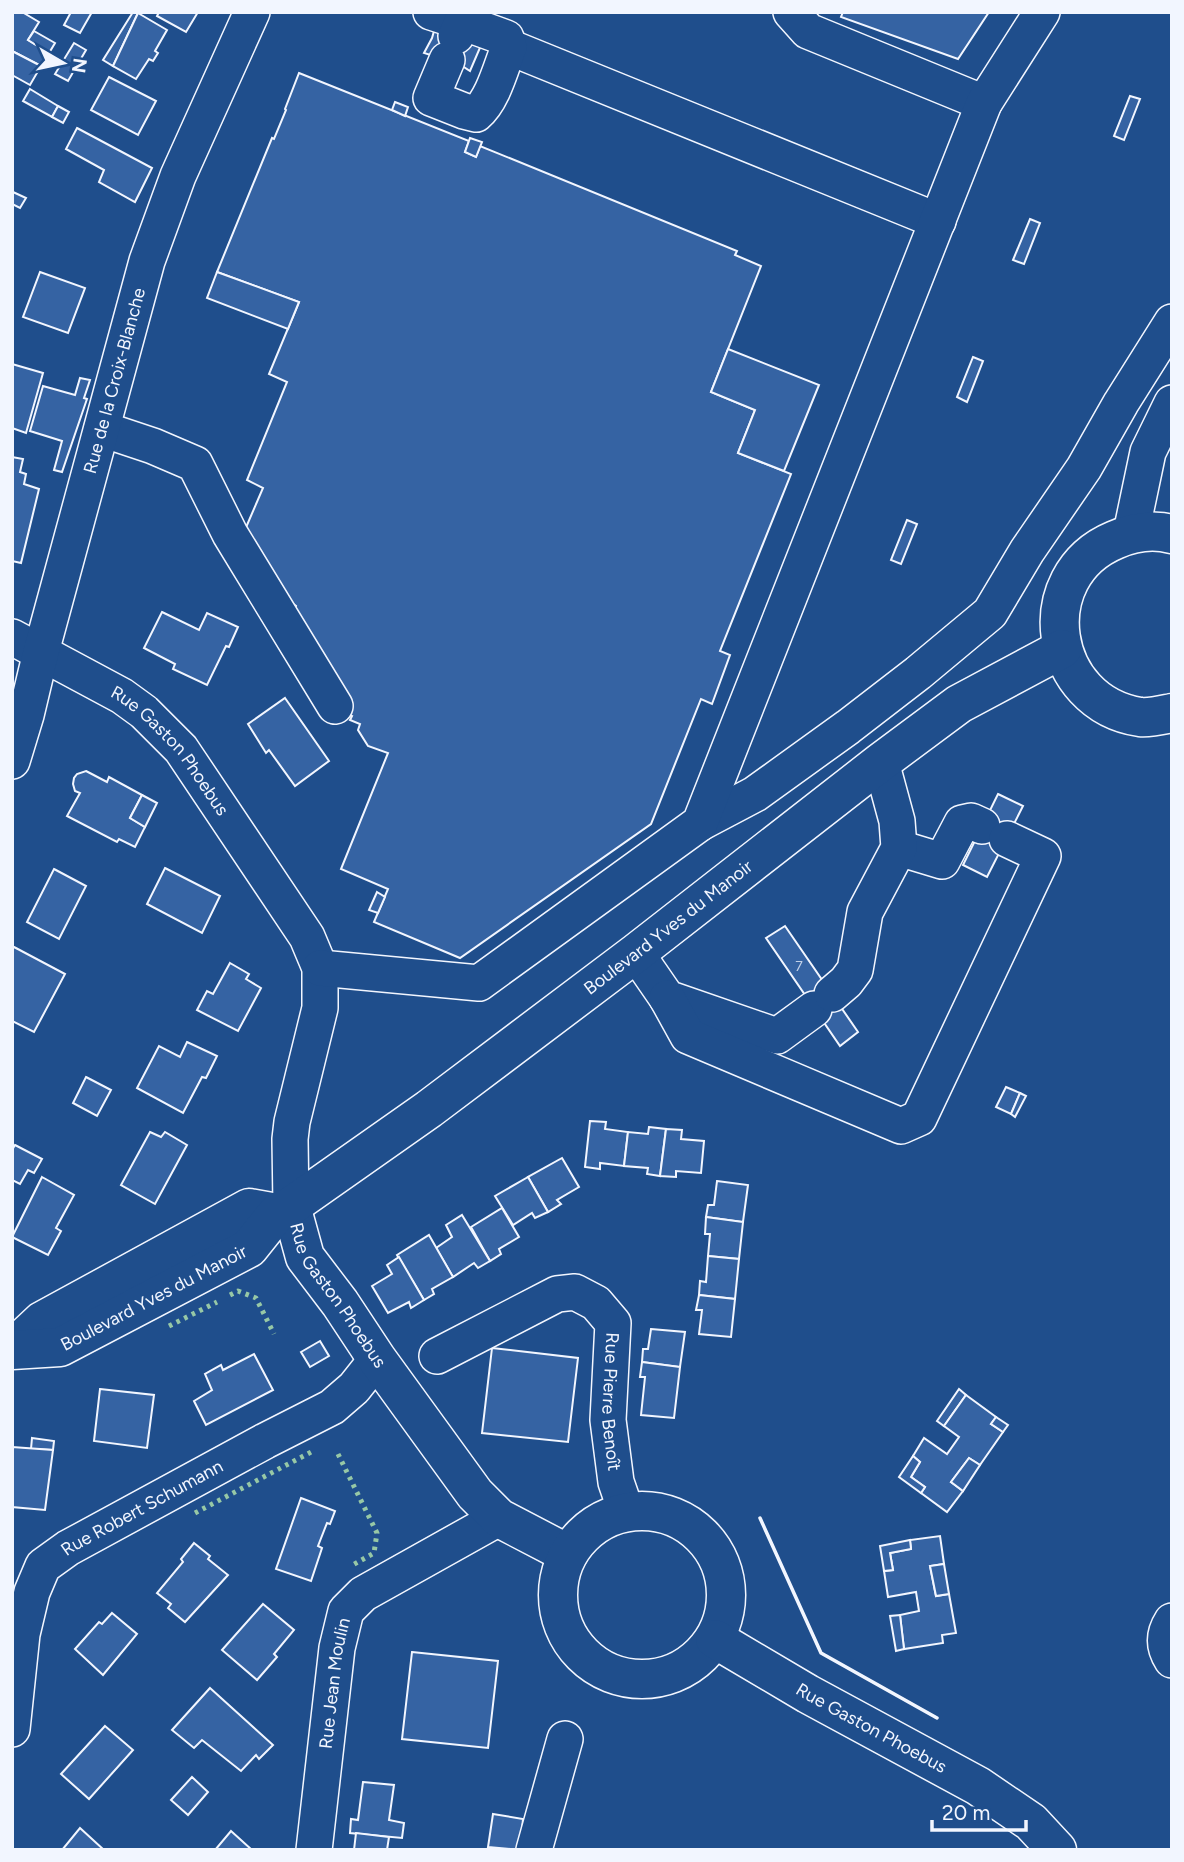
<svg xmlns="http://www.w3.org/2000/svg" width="1184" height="1862" font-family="Figtree,sans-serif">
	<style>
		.building { fill: #3563a3; stroke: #f2f6ff; stroke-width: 2 }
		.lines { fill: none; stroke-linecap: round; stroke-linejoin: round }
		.minor-casing { stroke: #f2f6ff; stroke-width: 38 }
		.major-casing { stroke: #f2f6ff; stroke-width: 41 }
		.minor { stroke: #1f4e8c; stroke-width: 35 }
		.major { stroke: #1f4e8c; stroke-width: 38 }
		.hedge { stroke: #97c8a6; stroke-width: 5; stroke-dasharray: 3.5 5; stroke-linecap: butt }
		.wall { stroke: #f2f6ff; stroke-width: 3.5 }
		.labels { text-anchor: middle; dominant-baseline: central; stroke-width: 5; stroke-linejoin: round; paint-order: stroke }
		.number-label { font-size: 14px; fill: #c3d1e8 }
		.street-label { font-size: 18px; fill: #f2f6ff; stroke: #1f4e8c }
	</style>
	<rect width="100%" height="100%" fill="#1f4e8c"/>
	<g class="building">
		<polygon points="12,12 22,12 39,22 28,40 49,53 41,66 12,51"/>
		<polygon points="71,12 92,12 80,33 64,25"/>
		<polygon points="133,12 138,13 113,66 103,60"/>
		<polygon points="159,12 198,12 186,32 157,16"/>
		<polygon points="843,12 989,12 958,59 841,17"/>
		<polygon points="138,13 167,30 155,51 158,53 153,61 149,59 136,79 113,66"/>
		<polygon points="436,24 482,43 470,71 459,64 424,53 432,38"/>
		<polygon points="34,31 55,43 49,53 28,40"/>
		<polygon points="74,43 86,50 68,81 55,74"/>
		<polygon points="12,51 41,66 30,85 12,75"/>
		<polygon points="299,73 469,141 465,152 476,157 480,146 737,251 735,255 761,266 711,392 755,410 738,453 791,474 720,651 730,655 712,704 701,699 651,824 460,958 374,922 388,889 341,869 388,753 368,746 358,730 360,724 350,720 352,716 344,713 292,620 296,606 286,599 244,532 263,488 247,480 287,382 269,374 299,302 217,272 272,138 274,139 286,110 285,109"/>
		<polygon points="109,77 156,101 138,135 91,110"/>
		<polygon points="30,89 58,106 52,117 23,101"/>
		<polygon points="1130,96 1140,99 1124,140 1114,136"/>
		<polygon points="395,102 408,107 405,116 392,110"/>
		<polygon points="58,106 69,112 63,123 52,117"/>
		<polygon points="77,128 152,168 135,202 99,182 104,170 66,149"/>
		<polygon points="470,138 482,142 476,157 465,152"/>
		<polygon points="13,192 26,198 20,208 12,204"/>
		<polygon points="1030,219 1040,223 1024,264 1013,260"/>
		<polygon points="40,272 85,288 68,333 23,317"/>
		<polygon points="217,272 299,302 288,329 207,298"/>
		<polygon points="728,349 819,385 784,471 738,453 755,410 711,392"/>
		<polygon points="973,357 983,361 967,402 957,397"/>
		<polygon points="12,364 43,373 26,433 12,428"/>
		<polygon points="80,378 90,380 84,398 87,399 62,472 54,470 62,441 30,431 43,386 75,395"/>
		<polygon points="12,457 23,459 20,472 26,474 24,484 39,489 21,563 12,561"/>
		<polygon points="907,520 917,524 901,564 891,560"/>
		<polygon points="162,612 199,630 207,613 238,627 229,647 226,646 207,685 173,669 175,664 144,648"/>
		<polygon points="285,698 329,761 295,786 269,750 266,753 248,724"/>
		<polygon points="86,771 107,782 109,777 142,795 130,818 145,827 135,847 119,839 117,842 67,816 80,793 75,791 73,784 74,778 77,774"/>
		<polygon points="998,794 1023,806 987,877 963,865"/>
		<polygon points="142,795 157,803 145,827 130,818"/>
		<polygon points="165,868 220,896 202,933 147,904"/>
		<polygon points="54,869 86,886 59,939 27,922"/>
		<polygon points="377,892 385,897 378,913 369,910"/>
		<polygon points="785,926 858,1032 840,1046 766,938"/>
		<polygon points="14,947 65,974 34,1032 12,1021 12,950"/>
		<polygon points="230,963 249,974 246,979 261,988 238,1031 197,1010 207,991 213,994"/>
		<polygon points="187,1042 217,1056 206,1078 202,1077 183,1113 137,1088 159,1046 180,1057"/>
		<polygon points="86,1077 111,1090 97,1116 73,1103"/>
		<polygon points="1006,1087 1020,1093 1011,1114 996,1107"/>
		<polygon points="1020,1093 1026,1096 1015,1117 1011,1114"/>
		<polygon points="590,1121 606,1122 605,1129 628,1132 624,1166 600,1163 600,1169 585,1167"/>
		<polygon points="649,1127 666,1129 660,1176 647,1174 648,1168 624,1166 628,1132 648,1134"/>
		<polygon points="666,1129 682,1130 681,1139 704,1141 701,1173 676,1171 676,1177 660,1176"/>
		<polygon points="150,1132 161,1137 165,1132 187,1145 155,1204 121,1185"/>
		<polygon points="15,1145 42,1159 34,1173 28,1170 20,1184 12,1180 12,1150"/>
		<polygon points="562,1158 579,1187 557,1200 561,1204 548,1212 528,1177"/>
		<polygon points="42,1177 74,1195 56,1228 61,1231 48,1255 12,1237"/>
		<polygon points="528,1177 548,1212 535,1218 532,1213 513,1225 495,1196"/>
		<polygon points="717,1181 748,1185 743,1222 706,1217 708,1205 714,1205"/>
		<polygon points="502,1208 519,1237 499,1249 501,1254 490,1261 471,1227"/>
		<polygon points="462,1215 490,1261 478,1268 474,1263 453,1277 436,1248 452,1237 446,1225"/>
		<polygon points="706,1217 743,1222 739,1259 708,1256 710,1234 705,1234"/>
		<polygon points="429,1235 453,1277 432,1289 434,1294 424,1300 397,1255"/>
		<polygon points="708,1256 739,1259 735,1299 699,1295 700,1281 706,1282"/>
		<polygon points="399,1257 424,1300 411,1308 409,1302 388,1313 372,1286 392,1274 387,1265"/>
		<polygon points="699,1295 735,1299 731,1337 699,1334 702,1310 696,1310"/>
		<polygon points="651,1329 685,1332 680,1367 642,1362 643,1349 648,1349"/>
		<polygon points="320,1341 329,1356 310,1367 301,1352"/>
		<polygon points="492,1348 578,1358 568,1442 482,1433"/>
		<polygon points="254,1354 273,1390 206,1425 194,1401 212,1390 205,1374 221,1365 223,1370"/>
		<polygon points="642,1362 680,1367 674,1418 641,1415 645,1377 640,1377"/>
		<polygon points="100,1389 154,1395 147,1448 94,1441"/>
		<polygon points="959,1389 966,1395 944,1426 937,1421"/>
		<polygon points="966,1395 996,1417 991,1424 1003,1432 980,1465 969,1458 951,1482 963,1491 947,1512 921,1493 925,1487 911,1477 920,1462 913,1456 924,1438 947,1454 959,1437 944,1426"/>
		<polygon points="996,1417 1008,1425 1003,1432 991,1424"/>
		<polygon points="32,1438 54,1441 53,1450 31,1449"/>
		<polygon points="12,1447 53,1450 45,1510 12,1507"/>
		<polygon points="913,1456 920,1462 911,1477 925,1487 921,1493 899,1477"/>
		<polygon points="969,1458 980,1465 963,1491 951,1482"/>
		<polygon points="301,1498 335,1511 330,1524 327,1523 318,1546 322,1548 311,1581 276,1569"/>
		<polygon points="940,1536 944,1564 930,1566 936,1596 949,1594 956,1633 942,1635 943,1643 904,1649 900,1615 919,1611 916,1592 888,1597 884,1571 893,1570 890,1553 911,1549 910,1540"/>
		<polygon points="910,1540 911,1549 890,1553 893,1570 884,1571 880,1546"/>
		<polygon points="194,1543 210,1556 208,1559 228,1575 185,1622 168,1608 171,1604 157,1593 183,1562 181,1559"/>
		<polygon points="944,1564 949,1594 936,1596 930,1566"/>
		<polygon points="263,1604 294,1630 274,1654 277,1657 257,1680 222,1650"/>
		<polygon points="112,1613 137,1634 103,1675 75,1649 99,1622 102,1624"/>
		<polygon points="900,1615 904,1649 896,1651 890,1616"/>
		<polygon points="412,1652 498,1661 488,1748 402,1739"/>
		<polygon points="210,1688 273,1745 259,1759 256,1755 241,1771 202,1740 194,1748 172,1730"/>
		<polygon points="105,1726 133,1750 89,1799 61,1774"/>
		<polygon points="192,1777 208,1792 188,1815 171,1800"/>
		<polygon points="363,1782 394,1785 389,1820 404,1823 402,1838 350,1833 351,1819 358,1820"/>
		<polygon points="493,1814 523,1819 520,1850 488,1847"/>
		<polygon points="80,1828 104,1850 62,1850"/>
		<polygon points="231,1831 252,1850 215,1850"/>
		<polygon points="356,1833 389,1837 387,1850 354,1850"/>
	</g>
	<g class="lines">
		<g class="minor-casing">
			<g id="minor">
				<polyline points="431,12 462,22"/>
				<polyline points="791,12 808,31 984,103"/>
				<polyline points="509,47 938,221"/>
				<path d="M 447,60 L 431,98 L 464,111 L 476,114 C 493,100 501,67 509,47 L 506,38 L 462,22 L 456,36"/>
				<polyline points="102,429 153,446 195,464 230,534 335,706"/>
				<polyline points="1131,533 1148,452 1172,403"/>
				<path id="s1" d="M 12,637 L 122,696 L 144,712 L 181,749 L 307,937 L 320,968 L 320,1008 L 292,1122 L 290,1139 L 291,1206"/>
				<path id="s2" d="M 12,761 L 26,715 L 41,652 L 147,261 L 178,176 L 252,12"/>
				<polyline points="700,823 755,794 848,727 918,673 990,613 1027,551 1084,468 1121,403 1172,322"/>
				<polyline points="899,848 942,861 962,823 971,821 982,826"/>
				<polyline points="636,953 667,998 777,1036 814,1009"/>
				<polyline points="320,968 479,983 700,823 984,103 1042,12"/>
				<polyline points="832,994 846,982 855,970 865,912 899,848 897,821 881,762"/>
				<polyline points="667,998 688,1036 901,1126 919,1118 1043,856 1007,839"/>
				<path id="s3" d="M 437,1356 L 557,1294 L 575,1292 L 596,1303 L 613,1323 L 608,1420 L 616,1482 L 626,1511"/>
				<path d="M 1172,1621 C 1163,1635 1163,1646 1172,1660"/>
				<path id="s4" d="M 12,1729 L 22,1634 L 32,1592 L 43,1566 L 68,1548 L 265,1441 L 332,1407 L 354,1388 L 377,1359"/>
				<path id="s5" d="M 314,1850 L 337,1648 L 346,1611 L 363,1594 L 499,1518"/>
				<polyline points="534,1850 565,1739"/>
			</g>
		</g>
		<g class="major-casing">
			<g id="major">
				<path d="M 1172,534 C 1152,529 1133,532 1115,540 C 1029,576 1048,703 1140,717 C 1150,718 1162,715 1172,713"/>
				<path id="s6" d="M 291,1206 L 305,1257 L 340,1303 L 377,1359 L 475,1494 L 499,1518 L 568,1554"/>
				<polyline points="12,1349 42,1321 249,1208 277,1213"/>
				<path id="s7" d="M 12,1350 L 60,1347 L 249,1248 L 277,1213 L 291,1206 L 429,1109 L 636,953 L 881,762 L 959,704 L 1062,649"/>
				<circle cx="642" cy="1595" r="84"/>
				<path id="s8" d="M 715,1639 L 808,1694 L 978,1786 L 1031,1822 L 1057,1850"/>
			</g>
		</g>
		<use href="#minor" class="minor"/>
		<use href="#major" class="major"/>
		<g class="hedge">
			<polyline points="230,1295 238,1291 256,1298 274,1334"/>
			<polyline points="169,1326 217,1302"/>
			<polyline points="338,1454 377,1533 374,1553 351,1566"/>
			<polyline points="195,1513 315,1450"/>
		</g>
		<polyline class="wall" points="760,1518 821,1653 937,1718"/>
	</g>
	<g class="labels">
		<g class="number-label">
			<text x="799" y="966">7</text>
		</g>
		<g class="street-label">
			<text stroke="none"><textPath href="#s2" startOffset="394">Rue de la Croix-Blanche</textPath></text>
			<text stroke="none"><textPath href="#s1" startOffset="198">Rue Gaston Phoebus</textPath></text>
			<text stroke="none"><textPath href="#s7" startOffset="791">Boulevard Yves du Manoir</textPath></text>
			<text stroke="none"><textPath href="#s6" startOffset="102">Rue Gaston Phoebus</textPath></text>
			<text stroke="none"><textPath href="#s7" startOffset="154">Boulevard Yves du Manoir</textPath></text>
			<text stroke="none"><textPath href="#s3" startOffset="282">Rue Pierre Benoît</textPath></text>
			<text stroke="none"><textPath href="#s4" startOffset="282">Rue Robert Schumann</textPath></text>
			<text stroke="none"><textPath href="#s5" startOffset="168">Rue Jean Moulin</textPath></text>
			<text stroke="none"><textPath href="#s8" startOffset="180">Rue Gaston Phoebus</textPath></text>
		</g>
	</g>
	<rect width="1184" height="1862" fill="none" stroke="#f2f6ff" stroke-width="28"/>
	<g transform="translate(63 63) rotate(99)" stroke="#1f4e8c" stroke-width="5" paint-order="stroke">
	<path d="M0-5L12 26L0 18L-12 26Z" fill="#f2f6ff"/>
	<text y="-10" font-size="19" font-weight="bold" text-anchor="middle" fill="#f2f6ff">N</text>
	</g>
	<path d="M932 1820v10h94v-10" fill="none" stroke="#f2f6ff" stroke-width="3.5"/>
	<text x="942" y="1820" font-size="21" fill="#f2f6ff" stroke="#1f4e8c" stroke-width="5" paint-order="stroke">20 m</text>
</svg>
